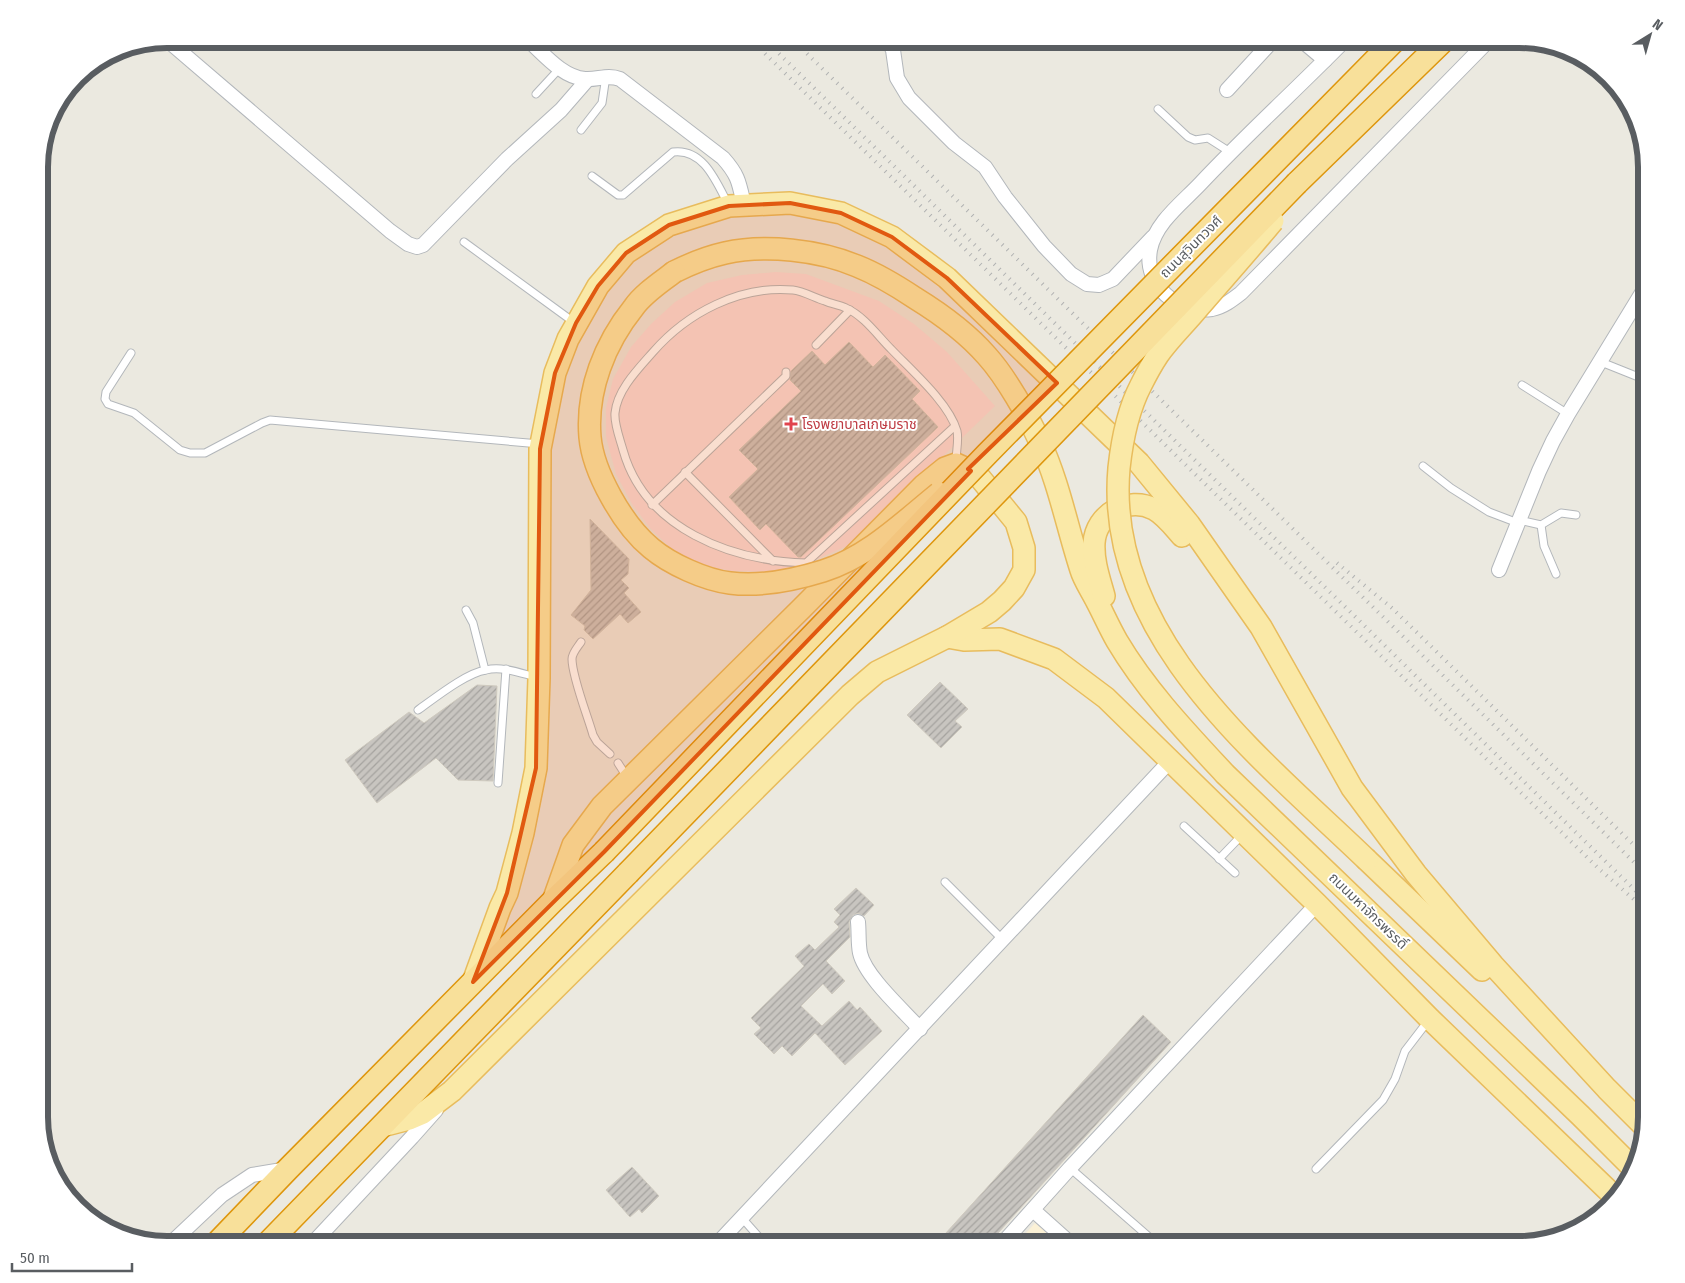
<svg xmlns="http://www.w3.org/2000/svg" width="1685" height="1283" font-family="'Fira Sans Condensed','Noto Sans Thai',sans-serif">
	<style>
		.commercial { fill: #fbf1d6 }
		.medical { fill: #f9dedc }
		.building { fill: url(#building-hatch); stroke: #cfcabf }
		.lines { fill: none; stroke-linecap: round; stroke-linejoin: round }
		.service-casing { stroke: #b3b7bb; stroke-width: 9 }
		.minor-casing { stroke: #b3b7bb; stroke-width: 16 }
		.primary-casing { stroke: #e8bc5d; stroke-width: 24 }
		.trunk-casing { stroke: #de960d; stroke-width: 25 }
		.service { stroke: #fff; stroke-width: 7 }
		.minor { stroke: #fff; stroke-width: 14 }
		.primary { stroke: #fae9a7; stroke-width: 21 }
		.trunk { stroke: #f8e09a; stroke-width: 22 }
		.rail { stroke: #b1b2b2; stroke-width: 4; stroke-dasharray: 1 6; stroke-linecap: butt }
		.primary-bridge-casing { stroke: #e8bc5d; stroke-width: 24; stroke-linecap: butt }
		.trunk-bridge-casing { stroke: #de960d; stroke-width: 25; stroke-linecap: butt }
		.primary-bridge { stroke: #fae9a7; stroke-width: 21 }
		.trunk-bridge { stroke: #f8e09a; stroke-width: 22 }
		.marked { fill: #e15910; fill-opacity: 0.2; stroke: #e15910; stroke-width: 4; stroke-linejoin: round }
		.health-dot { fill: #e0444e; stroke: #fff; stroke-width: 2 }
		.labels { text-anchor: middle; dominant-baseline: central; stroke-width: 4; stroke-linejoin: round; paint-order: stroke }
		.street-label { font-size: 14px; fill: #595d61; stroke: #fff }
		.health-label { font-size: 14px; fill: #be3a42; stroke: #fff; text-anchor: start }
		.rim { fill: none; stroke: #595d61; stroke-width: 6 }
	</style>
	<defs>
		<pattern id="building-hatch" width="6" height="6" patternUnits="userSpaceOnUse" patternTransform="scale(1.25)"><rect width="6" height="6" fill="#c8c5c0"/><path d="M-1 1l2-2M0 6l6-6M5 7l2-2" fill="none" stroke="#a5a39f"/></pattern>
	</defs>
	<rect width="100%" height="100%" fill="#ebe9e0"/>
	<polygon class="commercial" points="1035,1223 1059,1244 1016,1244"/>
	<polygon class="medical" points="776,272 806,274 879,301 914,324 947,352 995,406 852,544 800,566 771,572 732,571 706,566 676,553 650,528 632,504 616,474 606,437 606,408 613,379 631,347 651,324 675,302 707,283 742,275"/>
	<g class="building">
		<polygon points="849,342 873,367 885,355 920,391 912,399 938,427 801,557 798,557 766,524 760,530 729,497 758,469 739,450 801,391 790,380 791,371 812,351 825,365"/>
		<polygon points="590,519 629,559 628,574 621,580 629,588 624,593 641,612 628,623 620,614 593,639 584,630 585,626 571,615 591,590"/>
		<polygon points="940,682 968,709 955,721 962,727 941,748 907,715"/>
		<polygon points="477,685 497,686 493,781 458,780 436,758 377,803 345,760 409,712 424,723"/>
		<polygon points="856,888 874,905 864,916 858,913 853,915 849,922 850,937 826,961 845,981 832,994 823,984 801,1006 822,1026 849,1001 857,1010 860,1007 882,1031 845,1065 815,1033 792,1056 782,1046 774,1054 754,1034 761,1028 751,1018 804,966 795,956 809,944 815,950 839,927 834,922 840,915 834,909"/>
		<polygon points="1143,1015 1171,1042 988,1244 936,1244"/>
		<polygon points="632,1167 659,1196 642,1213 639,1209 630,1217 606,1190"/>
	</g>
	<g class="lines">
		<g class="service-casing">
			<g id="service">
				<polyline points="536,94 560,68"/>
				<polyline points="1158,109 1188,137 1195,140 1208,138 1230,152"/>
				<polyline points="581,130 602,103 606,76"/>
				<path d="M 592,176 L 618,195 L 623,195 L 673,152 C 703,148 716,181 728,204"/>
				<polyline points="464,242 575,323"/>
				<polyline points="816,345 850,310"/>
				<polyline points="131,353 106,392 105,399 108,404 134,413 180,450 190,453 205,453 262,423 270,420 540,444"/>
				<polyline points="1601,362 1646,380"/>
				<polyline points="1522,385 1568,414"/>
				<path d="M 955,426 L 806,563 C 731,561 645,529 623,450 C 620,439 614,424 615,413 C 617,390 638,369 653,352 C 687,313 740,285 793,290 C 803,291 815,298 825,301 C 832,304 840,305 846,308 C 864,316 878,336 891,349 C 911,370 949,403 957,431 C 959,440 956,452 956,461"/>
				<polyline points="1423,466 1451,488 1489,512 1518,523"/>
				<polyline points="685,472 773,561"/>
				<polyline points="652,505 786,376 786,372"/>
				<polyline points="1519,520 1541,525 1561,513 1576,515"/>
				<polyline points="1541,525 1544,546 1556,574"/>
				<polyline points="466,610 473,623 485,670"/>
				<path d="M 581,642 C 577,648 572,653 572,659 C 572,677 588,717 593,735 L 597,742 L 610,754"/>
				<path d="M 418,710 C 435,698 466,673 486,670 C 502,666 520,673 536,677"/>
				<polyline points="618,763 627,777"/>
				<polyline points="498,783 506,669"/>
				<polyline points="1184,826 1235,873"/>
				<polyline points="1219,859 1243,834"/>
				<polyline points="945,882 1003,940"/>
				<polyline points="1070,1168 1157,1244"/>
				<polyline points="1316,1169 1383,1100 1395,1079 1405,1051 1428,1021"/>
				<polyline points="742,1218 765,1244"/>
			</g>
		</g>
		<g class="minor-casing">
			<g id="minor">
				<polyline points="166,39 390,231 408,244 417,247 423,245 507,159 561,110 588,79"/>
				<path d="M 527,39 C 544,54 562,77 585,79 C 598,80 607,74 620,79 L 723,158 C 739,176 739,183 744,205"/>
				<polyline points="887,39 893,50 897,78 909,98 954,143 985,167 1005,197 1044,246 1071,274 1087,284 1099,285 1113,279 1153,237"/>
				<polyline points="1300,39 1325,60"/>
				<path d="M 1346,39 C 1298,88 1247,134 1200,184 C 1182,203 1155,223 1150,250 C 1144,286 1178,314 1212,309 C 1223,307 1232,300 1241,293 L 1490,39"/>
				<polyline points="1227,90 1274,39"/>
				<polyline points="1499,570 1539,471 1553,441 1568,414 1645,288"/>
				<path d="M 858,922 C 859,932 858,943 860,953 C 865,976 903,1010 920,1029"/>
				<polyline points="1033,1210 1071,1244"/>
				<polyline points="170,1244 222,1195 252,1175 288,1169"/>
				<polyline points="312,1244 412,1137 436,1110"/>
				<polyline points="717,1244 1170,761"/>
				<polyline points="1002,1244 1070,1168 1317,904"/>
			</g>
		</g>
		<g class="primary-casing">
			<g id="primary">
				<path d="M 674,272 C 690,264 707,257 725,253 C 765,244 819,250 857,266 C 877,274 897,286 915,298 C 941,314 967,333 987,356 C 1006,377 1028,416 1040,442 C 1059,483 1067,527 1081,570 C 1084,580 1091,590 1096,600 C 1103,613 1109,627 1117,641 C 1146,690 1186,732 1225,774 L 1581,1116 L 1634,1169"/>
				<path d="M 1104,596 C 1099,578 1093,561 1094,543 C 1096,514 1128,496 1154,509 C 1165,515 1174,527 1182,536"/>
				<polyline points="947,637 964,640 1000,639 1054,659 1106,698 1317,904 1430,1019 1616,1198"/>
				<polyline points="1367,860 1482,970"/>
				<polyline points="473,982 500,908 507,893 523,833 536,768 539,678 540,449 555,373 568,339 598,286 626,253 669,225 729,206 790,203 841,213 892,237 947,278 1139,463 1189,524 1261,627 1352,788 1416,874 1493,965 1607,1089 1645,1127"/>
				<polyline points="382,1126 409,1119 423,1113 452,1091 850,695 877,672 947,637 989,612 1002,601 1014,588 1024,570 1024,548 1016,522 976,473 956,464 945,468 924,485 802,608 602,806 573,845 553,901"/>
			</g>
		</g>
		<g class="trunk-casing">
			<g id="trunk">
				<polyline points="1297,183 1445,39"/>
				<polyline points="216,1244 288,1169 553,901 604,852"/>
				<polyline points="267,1244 628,873"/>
			</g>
		</g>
		<use href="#service" class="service"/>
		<use href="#minor" class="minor"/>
		<use href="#primary" class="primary"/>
		<use href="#trunk" class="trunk"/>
		<g class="rail">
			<polyline points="750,39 1598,868 1646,910"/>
			<polyline points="764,39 1642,897"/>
			<polyline points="792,39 1646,874"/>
			<polyline points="1337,563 1392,608 1646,857"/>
		</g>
		<g class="primary-bridge-casing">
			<g id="primary-bridge">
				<path d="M 1273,221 C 1249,250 1224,278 1199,307 C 1186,323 1170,338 1158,355 C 1152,364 1146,375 1141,385 C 1128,410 1122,440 1119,468 C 1104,636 1259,756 1367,860"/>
				<path d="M 674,272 C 660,283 644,293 634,307 C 605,343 586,390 590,437 C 593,472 623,525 651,548 C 670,564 705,580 730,583 C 761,587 794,580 823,571 C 868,557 903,522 939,493"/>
			</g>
		</g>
		<g class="trunk-bridge-casing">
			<g id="trunk-bridge">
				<polyline points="604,852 987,454 1396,39"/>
				<polyline points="628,873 1297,183"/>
			</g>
		</g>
		<use href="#primary-bridge" class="primary-bridge"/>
		<use href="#trunk-bridge" class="trunk-bridge"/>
	</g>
	<path class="marked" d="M 790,203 L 841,213 L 892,237 L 947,278 L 1057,383 L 968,469 L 971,471 L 604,852 L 473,982 L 507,893 L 536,768 L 540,449 L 555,373 L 576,323 L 598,286 L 626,253 L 669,225 L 729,206 Z"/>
	<path class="health-dot" d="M788.5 416.5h5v5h5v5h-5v5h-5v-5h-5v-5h5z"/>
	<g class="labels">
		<g class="street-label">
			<text transform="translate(1191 247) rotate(-45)">ถนนสุวินทวงศ์</text>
			<text transform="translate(1368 911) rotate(44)">ถนนมหาจักรพรรดิ์</text>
		</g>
		<g class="health-label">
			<text x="802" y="424">โรงพยาบาลเกษมราช</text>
		</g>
	</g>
	<path d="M0 0H1685V1283H0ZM167 48H1519A119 119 0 0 1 1638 167V1117A119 119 0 0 1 1519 1236H167A119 119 0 0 1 48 1117V167A119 119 0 0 1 167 48Z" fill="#fff" fill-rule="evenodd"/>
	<path class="rim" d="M167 48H1519A119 119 0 0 1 1638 167V1117A119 119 0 0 1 1519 1236H167A119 119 0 0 1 48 1117V167A119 119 0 0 1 167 48Z"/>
	<g transform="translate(1650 35) rotate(37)" stroke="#ffffff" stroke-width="4" paint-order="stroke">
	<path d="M0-4L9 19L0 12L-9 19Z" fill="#595d61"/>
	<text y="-8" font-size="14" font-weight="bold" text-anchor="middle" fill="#595d61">N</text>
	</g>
	<path d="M12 1263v8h120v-8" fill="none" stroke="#595d61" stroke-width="2.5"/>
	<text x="20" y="1263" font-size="15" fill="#595d61" stroke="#ffffff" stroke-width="4" paint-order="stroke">50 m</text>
</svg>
